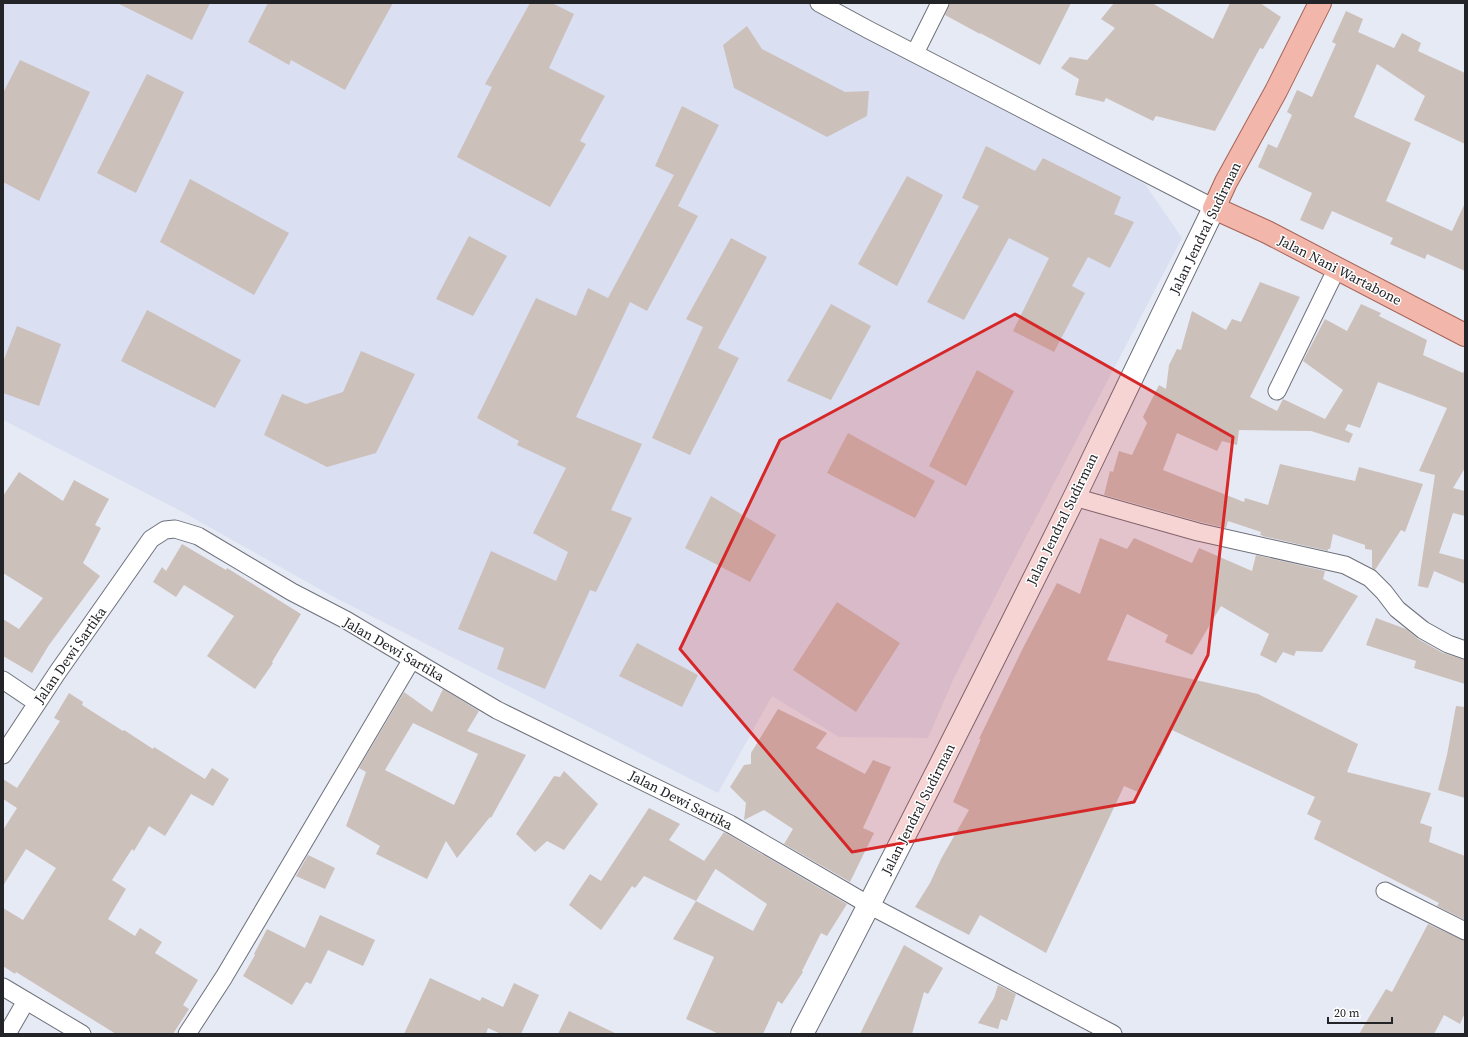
<svg xmlns="http://www.w3.org/2000/svg" width="1468" height="1037" font-family="'Source Serif 4',serif">
	<style>
		.built { fill: #dadff2 }
		.building { fill: #ccc0bb; fill-rule: evenodd }
		.lines { fill: none; stroke-linecap: round; stroke-linejoin: round }
		.street-casing { stroke: #6e717b; stroke-width: 19 }
		.secondary-casing { stroke: #6e717b; stroke-width: 24 }
		.primary-casing { stroke: #a56357; stroke-width: 24 }
		.street { stroke: #fff; stroke-width: 17 }
		.secondary { stroke: #fff; stroke-width: 22 }
		.primary { stroke: #f3b6aa; stroke-width: 22 }
		.marked { fill: #d62828; fill-opacity: 0.2; stroke: #d62828; stroke-width: 3; stroke-linejoin: round }
		.labels { text-anchor: middle; dominant-baseline: central; stroke-width: 3; stroke-linejoin: round; paint-order: stroke }
		.street-label { font-size: 14px; fill: #232428; stroke: #fff }
	</style>
	<rect width="100%" height="100%" fill="#e6eaf5"/>
	<polygon class="built" points="3,3 831,3 1145,184 1182,238 1003,581 953,680 928,738 839,737 772,696 718,793 332,596 179,510 3,420"/>
	<g class="building">
		<polygon points="117,3 210,3 192,40"/>
		<polygon points="268,3 393,3 345,90 291,60 289,65 248,42"/>
		<polygon points="530,3 552,3 574,14 549,68 605,96 580,141 586,144 550,207 457,157 492,87 485,84"/>
		<polygon points="950,3 1071,3 1040,65 980,33 980,34 945,15"/>
		<polygon points="1114,3 1152,3 1213,39 1230,3 1260,3 1281,17 1263,49 1260,48 1215,131 1156,116 1153,121 1106,98 1104,102 1075,95 1079,79 1061,68 1070,57 1087,60 1115,28 1101,19"/>
		<polygon points="1346,11 1363,19 1358,32 1394,48 1402,33 1421,43 1418,51 1465,73 1465,144 1414,120 1425,96 1377,64 1354,117 1411,143 1386,201 1452,231 1465,203 1465,271 1427,254 1425,259 1390,244 1393,238 1332,211 1323,230 1300,220 1312,193 1258,167 1268,144 1277,148 1292,115 1287,112 1297,90 1312,97 1336,44 1332,42"/>
		<polygon points="747,26 762,49 845,92 869,91 867,116 827,137 734,88 723,45"/>
		<polygon points="20,60 90,92 39,201 3,182 3,93"/>
		<polygon points="147,74 184,92 136,193 97,173"/>
		<polygon points="682,106 719,125 678,206 698,216 647,311 630,302 576,417 642,444 611,510 632,518 596,592 590,590 545,689 497,669 504,648 458,629 491,551 556,581 568,552 533,533 566,468 517,445 519,441 477,418 536,298 576,316 588,288 608,298 674,175 655,166"/>
		<polygon points="986,146 1035,171 1043,158 1121,197 1114,214 1134,222 1110,268 1088,257 1072,286 1085,293 1054,352 1013,331 1049,258 1009,238 964,320 927,302 979,206 962,198"/>
		<polygon points="907,176 943,195 897,286 858,264"/>
		<polygon points="190,179 289,233 254,295 160,242"/>
		<polygon points="469,236 507,256 473,316 436,299"/>
		<polygon points="731,238 767,257 718,348 739,358 690,455 652,438 703,327 686,319"/>
		<polygon points="1260,282 1300,297 1250,397 1277,411 1283,399 1325,419 1343,390 1303,361 1325,319 1347,331 1361,304 1381,313 1379,316 1427,340 1423,355 1463,373 1465,368 1465,468 1453,488 1465,491 1465,516 1453,513 1439,553 1465,560 1465,584 1434,571 1428,588 1418,586 1435,475 1419,471 1447,408 1378,382 1360,428 1348,424 1345,430 1353,434 1349,443 1311,431 1239,430 1237,445 1222,441 1217,451 1177,433 1163,470 1244,502 1245,498 1268,505 1280,464 1355,481 1359,467 1423,484 1405,532 1401,530 1375,570 1372,568 1372,550 1365,549 1365,545 1333,534 1330,549 1328,549 1328,551 1262,536 1262,535 1260,535 1261,532 1228,521 1226,528 1200,522 1104,495 1110,471 1113,472 1119,451 1132,455 1147,423 1143,417 1159,385 1166,389 1169,365 1177,349 1181,350 1192,311 1226,330 1232,319 1241,322"/>
		<polygon points="831,304 871,326 831,400 787,381"/>
		<polygon points="147,310 241,360 215,408 121,361"/>
		<polygon points="17,326 61,344 39,406 3,393 3,362"/>
		<polygon points="361,351 415,374 376,453 327,467 264,435 282,394 306,404 343,392"/>
		<polygon points="977,370 1014,391 966,486 929,466"/>
		<polygon points="848,433 935,481 915,518 827,473"/>
		<polygon points="19,472 63,501 74,480 109,499 95,525 101,528 83,563 100,576 49,645 32,673 3,656 3,619 19,629 43,598 3,573 3,496"/>
		<polygon points="711,496 776,535 750,582 685,548"/>
		<polygon points="1100,538 1127,549 1134,538 1192,563 1199,548 1252,571 1256,555 1325,571 1323,579 1358,596 1322,652 1296,651 1294,656 1283,652 1276,663 1260,655 1269,634 1221,606 1192,655 1165,642 1168,635 1127,614 1107,660 1258,694 1358,744 1347,772 1431,793 1420,823 1432,827 1429,842 1465,856 1465,920 1437,906 1439,903 1314,839 1321,821 1307,814 1315,797 1172,730 1160,756 1156,755 1138,792 1124,786 1046,953 980,915 969,935 915,907 930,883 941,859 969,810 953,802 981,739 979,739 1023,648 1057,583 1080,594"/>
		<polygon points="182,544 226,570 227,568 301,614 272,662 273,663 255,689 207,656 234,616 184,585 176,597 153,582 162,567 166,571"/>
		<polygon points="837,602 900,643 856,712 793,670"/>
		<polygon points="1376,618 1406,629 1418,639 1443,653 1465,660 1465,684 1414,668 1416,661 1366,645"/>
		<polygon points="637,643 698,675 682,707 619,676"/>
		<path d="M 443,689 L 479,711 L 467,731 L 526,755 L 491,818 L 490,817 L 457,858 L 446,841 L 427,879 L 376,854 L 380,846 L 346,826 L 366,772 L 359,768 L 404,692 L 432,712 ZM 413,723 L 478,754 L 454,805 L 385,770 Z"/>
		<polygon points="69,693 83,702 82,705 123,731 124,730 153,749 154,747 205,779 212,768 229,779 213,806 191,794 165,836 149,826 134,851 132,849 112,880 126,889 108,919 135,936 140,928 162,942 155,953 198,980 183,1005 189,1009 173,1034 116,1034 16,972 15,974 3,966 3,908 23,920 56,868 26,849 3,886 3,830 17,808 3,799 3,779 17,788 60,721 54,718"/>
		<polygon points="1456,706 1465,707 1465,798 1438,790 1447,755"/>
		<polygon points="778,709 827,733 816,748 865,774 873,760 891,767 863,828 874,833 850,882 784,844 793,829 764,810 744,820 746,803 730,787 744,765 751,764 751,753"/>
		<polygon points="564,771 598,804 564,850 547,841 535,852 516,834 554,776 560,777"/>
		<polygon points="649,808 680,824 669,840 716,868 696,901 644,876 635,888 632,886 601,930 569,905 590,874 601,881"/>
		<polygon points="724,832 847,904 827,936 821,933 802,971 803,972 782,1004 778,1001 763,1034 719,1034 686,1019 714,957 673,939 696,901 753,931 767,904 704,861"/>
		<polygon points="308,855 335,868 325,889 296,876"/>
		<polygon points="320,915 375,940 363,966 328,950 311,984 306,982 292,1005 243,976 255,955 254,954 267,929 305,948"/>
		<polygon points="1428,924 1465,941 1465,1013 1460,1024 1444,1015 1434,1034 1359,1034 1386,989 1392,992"/>
		<polygon points="904,945 943,968 928,994 924,992 912,1034 860,1034"/>
		<polygon points="430,978 480,1001 482,997 503,1007 514,983 539,995 521,1034 501,1034 488,1028 486,1034 404,1034"/>
		<polygon points="998,985 1016,994 1007,1021 1001,1019 998,1029 978,1023 994,998"/>
		<polygon points="569,1011 617,1034 558,1034"/>
	</g>
	<g class="lines">
		<g class="street-casing">
			<g id="street">
				<polyline points="819,3 869,30 1214,208"/>
				<polyline points="915,53 940,3"/>
				<polyline points="1277,391 1337,268"/>
				<polyline points="1074,497 1198,532 1345,565 1370,578 1384,592 1397,609 1423,630 1448,644 1465,650"/>
				<polyline points="3,680 37,703"/>
				<polyline points="3,755 57,673 151,539 165,530 175,529 198,536 292,592 346,620 497,710 730,824 869,905 1113,1034"/>
				<polyline points="1385,891 1465,931"/>
				<polyline points="3,987 82,1034"/>
				<polyline points="7,1034 26,1001"/>
				<polyline points="187,1034 224,977 412,659"/>
			</g>
		</g>
		<g class="secondary-casing">
			<path id="secondary" d="M 802,1034 C 895,856 986,676 1075,496 C 1121,400 1168,303 1214,208"/>
		</g>
		<g class="primary-casing">
			<polyline id="primary" points="1320,3 1276,91 1226,182 1214,208 1267,232 1465,335"/>
		</g>
		<use href="#street" class="street"/>
		<use href="#secondary" class="secondary"/>
		<use href="#primary" class="primary"/>
	</g>
	<path class="marked" d="M 1015,314 L 1233,437 L 1208,655 L 1134,802 L 852,852 L 680,649 L 780,440 Z"/>
	<g class="labels">
		<g class="street-label">
			<text transform="translate(1205 228) rotate(-64)">Jalan Jendral Sudirman</text>
			<text transform="translate(1340 270) rotate(27)">Jalan Nani Wartabone</text>
			<text transform="translate(1062 519) rotate(-64)">Jalan Jendral Sudirman</text>
			<text transform="translate(394 649) rotate(30)">Jalan Dewi Sartika</text>
			<text transform="translate(70 655) rotate(-55)">Jalan Dewi Sartika</text>
			<text transform="translate(681 800) rotate(27)">Jalan Dewi Sartika</text>
			<text transform="translate(918 809) rotate(-63)">Jalan Jendral Sudirman</text>
		</g>
	</g>
	<rect width="1468" height="1037" fill="none" stroke="#232428" stroke-width="8"/>
	<path d="M1328 1017v6h64v-6" fill="none" stroke="#232428" stroke-width="2"/>
	<text x="1334" y="1017" font-size="12" fill="#232428" stroke="#ffffff" stroke-width="3" paint-order="stroke">20 m</text>
</svg>
